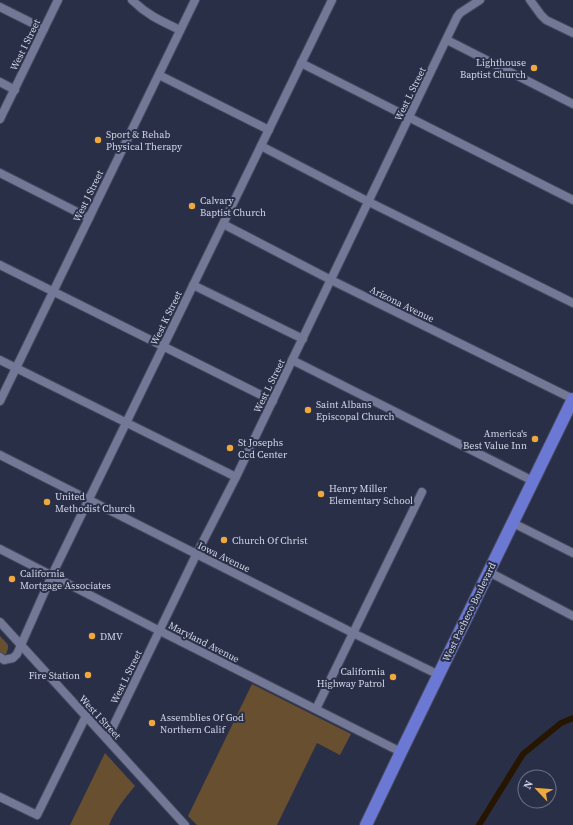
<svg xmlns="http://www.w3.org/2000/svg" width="573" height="825" font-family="'Source Serif 4',serif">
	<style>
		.green { fill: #674f2f }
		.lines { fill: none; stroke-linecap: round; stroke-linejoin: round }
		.canal { stroke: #261600; stroke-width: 6 }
		.minor-casing { stroke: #45495e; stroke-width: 10 }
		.highway-casing { stroke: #45495e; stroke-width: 14 }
		.minor { stroke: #727896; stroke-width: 8 }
		.highway { stroke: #6c79d4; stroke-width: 12 }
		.poi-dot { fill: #eea83c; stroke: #2a2f48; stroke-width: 1.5 }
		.labels { text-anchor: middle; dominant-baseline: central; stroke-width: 4; stroke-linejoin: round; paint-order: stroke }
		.street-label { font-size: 10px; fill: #d2d6e7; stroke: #2a2f48 }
		.poi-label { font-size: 10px; fill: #d2d6e7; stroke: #2a2f48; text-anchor: start }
	</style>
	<rect width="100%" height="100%" fill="#2a2f48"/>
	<g class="green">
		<path d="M 0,636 C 7,644 11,644 6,654 L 3,655 L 0,653 Z"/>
		<polygon points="252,684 351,734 340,755 317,743 277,825 197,825 188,816"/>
		<path d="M 105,753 L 135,786 C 125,798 115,810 109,825 L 70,825 Z"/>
	</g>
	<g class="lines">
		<polyline class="canal" points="479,825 523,754 561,723 573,718"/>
		<g class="minor-casing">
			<g id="minor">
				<path d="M 132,0 C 147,15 161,21 180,30"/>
				<polyline points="530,0 541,15 546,20 573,33"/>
				<polyline points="0,7 44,29"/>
				<polyline points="447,40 573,104"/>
				<polyline points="301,63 573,200"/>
				<polyline points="159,75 269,130"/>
				<polyline points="0,82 15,90"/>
				<polyline points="0,119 58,0"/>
				<polyline points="261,146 369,202 573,303"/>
				<polyline points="0,173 89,218"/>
				<polyline points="223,224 331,280 573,399"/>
				<polyline points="0,265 273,401"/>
				<polyline points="193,285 303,339"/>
				<polyline points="0,360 236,477"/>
				<polyline points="292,360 533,481"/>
				<polyline points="0,401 195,0"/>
				<polyline points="0,455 353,633 439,675"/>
				<polyline points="513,523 573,553"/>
				<polyline points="0,549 160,631 401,752"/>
				<polyline points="489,572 573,616"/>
				<polyline points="0,622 185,825"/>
				<polyline points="0,657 4,660 13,658 17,654 52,575 332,0"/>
				<polyline points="316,709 422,492"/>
				<polyline points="107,739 196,555 236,477 457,17 460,13 480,0"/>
				<polyline points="0,797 37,815 86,716"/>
			</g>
		</g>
		<g class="highway-casing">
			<polyline id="highway" points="366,825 401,752 573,399"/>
		</g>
		<use href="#minor" class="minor"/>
		<use href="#highway" class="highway"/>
	</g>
	<g class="poi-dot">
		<circle cx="534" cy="68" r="4"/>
		<circle cx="98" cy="140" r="4"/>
		<circle cx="192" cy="206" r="4"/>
		<circle cx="308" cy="410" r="4"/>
		<circle cx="535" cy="439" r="4"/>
		<circle cx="230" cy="448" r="4"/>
		<circle cx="321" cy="494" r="4"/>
		<circle cx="47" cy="502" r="4"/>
		<circle cx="224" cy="540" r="4"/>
		<circle cx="12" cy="579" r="4"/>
		<circle cx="92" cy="636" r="4"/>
		<circle cx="88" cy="675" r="4"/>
		<circle cx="393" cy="677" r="4"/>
		<circle cx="152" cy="723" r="4"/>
	</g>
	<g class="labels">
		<g class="street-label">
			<text transform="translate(25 45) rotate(-64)">West I Street</text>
			<text transform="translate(410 94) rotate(-64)">West L Street</text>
			<text transform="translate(88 196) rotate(-64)">West J Street</text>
			<text transform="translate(402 304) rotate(26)">Arizona Avenue</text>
			<text transform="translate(166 318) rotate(-64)">West K Street</text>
			<text transform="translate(269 386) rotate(-64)">West L Street</text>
			<text transform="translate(224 557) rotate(26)">Iowa Avenue</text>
			<text transform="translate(469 612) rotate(-64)">West Pacheco Boulevard</text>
			<text transform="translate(204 642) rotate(27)">Maryland Avenue</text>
			<text transform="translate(126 677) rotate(-64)">West L Street</text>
			<text transform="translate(100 717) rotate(47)">West I Street</text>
		</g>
		<g class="poi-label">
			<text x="526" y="62" text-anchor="end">Lighthouse<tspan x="526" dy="12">Baptist Church</tspan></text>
			<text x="106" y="134">Sport &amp; Rehab<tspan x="106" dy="12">Physical Therapy</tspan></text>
			<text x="200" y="200">Calvary<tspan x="200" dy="12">Baptist Church</tspan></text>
			<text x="316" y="404">Saint Albans<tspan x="316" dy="12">Episcopal Church</tspan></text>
			<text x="527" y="433" text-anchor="end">America's<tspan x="527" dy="12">Best Value Inn</tspan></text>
			<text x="238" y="442">St Josephs<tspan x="238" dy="12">Ccd Center</tspan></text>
			<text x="329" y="488">Henry Miller<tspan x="329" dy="12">Elementary School</tspan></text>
			<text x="55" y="496">United<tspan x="55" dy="12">Methodist Church</tspan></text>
			<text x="232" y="540">Church Of Christ</text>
			<text x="20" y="573">California<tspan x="20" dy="12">Mortgage Associates</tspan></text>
			<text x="100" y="636">DMV</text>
			<text x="385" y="671" text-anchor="end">California<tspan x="385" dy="12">Highway Patrol</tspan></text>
			<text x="80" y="675" text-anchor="end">Fire Station</text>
			<text x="160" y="717">Assemblies Of God<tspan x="160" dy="12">Northern Calif</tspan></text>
		</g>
	</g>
	<g transform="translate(537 789) rotate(296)"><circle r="19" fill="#2a2f48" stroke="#6d7288"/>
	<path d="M0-3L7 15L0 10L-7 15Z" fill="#eea83c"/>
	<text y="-6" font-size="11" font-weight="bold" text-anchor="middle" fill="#d2d6e7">N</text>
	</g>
</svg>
